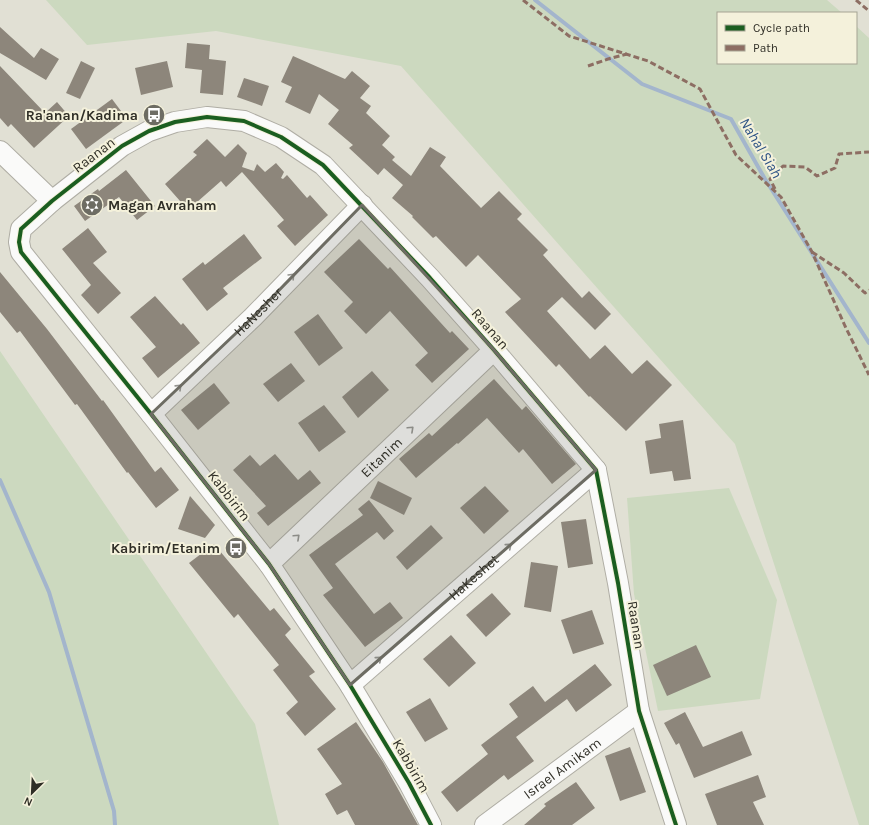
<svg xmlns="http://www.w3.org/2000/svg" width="869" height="825" font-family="Karla,sans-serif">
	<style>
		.green { fill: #ccd9bf }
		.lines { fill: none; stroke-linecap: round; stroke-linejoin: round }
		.stream { stroke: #a3b5cc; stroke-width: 4 }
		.building { fill: #8d867b }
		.minor-casing { stroke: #afada4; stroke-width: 22 }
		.minor { stroke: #fafaf9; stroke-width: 20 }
		.quiet { stroke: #8d6e63; stroke-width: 3; stroke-dasharray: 6 3; stroke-linecap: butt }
		.cycleway-casing { stroke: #f4f1db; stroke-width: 6 }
		.cycleway { stroke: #1b5e20; stroke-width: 4 }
		.oneway { stroke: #949490 }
		.marked { fill: #6d6c63; fill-opacity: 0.2; stroke: #6d6c63; stroke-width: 3; stroke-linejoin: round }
		.labels { text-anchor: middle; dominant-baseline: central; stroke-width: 4; stroke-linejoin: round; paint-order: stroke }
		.poi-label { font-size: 14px; font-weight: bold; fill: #2f2e26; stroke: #f4f1db; text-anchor: end }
		.street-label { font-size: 14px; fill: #2f2e26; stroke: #f4f1db }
		.water-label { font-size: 15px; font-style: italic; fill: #2e5385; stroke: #f4f1db }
	</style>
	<rect width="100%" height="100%" fill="#e1e0d4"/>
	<g class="green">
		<polygon points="46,0 827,0 842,13 718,13 718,63 856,63 856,26 869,38 869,825 859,825 735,444 401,66 216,31 87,45"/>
		<polygon points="0,351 255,724 279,825 0,825"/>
		<polygon points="729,488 777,600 760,699 658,711 634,594 627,498"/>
	</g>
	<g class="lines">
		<g class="stream">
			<polyline points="535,0 642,84 731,119 765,179 869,343"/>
			<polyline points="0,480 49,592 114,811 115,825"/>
		</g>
	</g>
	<g class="building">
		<polygon points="0,27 34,58 41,48 59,59 46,80 0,53"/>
		<polygon points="187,43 210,45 209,59 226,61 223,95 200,93 202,70 185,68"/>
		<polygon points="293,56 345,79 352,71 370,86 360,98 371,106 366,113 390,136 382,145 395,157 392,160 411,176 430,147 446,157 440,166 481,208 499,191 522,214 517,219 548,250 543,255 582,298 589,291 611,314 595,330 562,297 547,311 590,359 605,345 632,374 647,360 672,385 626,431 590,396 589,397 559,364 556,367 505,312 521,299 478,255 466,267 436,236 433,238 412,217 413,216 392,198 403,185 384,168 378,175 349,148 353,145 328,124 339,110 319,94 310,114 285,102 292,87 281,82"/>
		<polygon points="81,61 95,68 80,99 66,93"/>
		<polygon points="167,61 173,87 141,95 135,68"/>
		<polygon points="0,66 45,113 57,102 69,116 34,148 11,124 8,127 0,118"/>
		<polygon points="244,78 269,86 262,106 237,97"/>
		<polygon points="112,99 127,119 86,149 71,129"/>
		<polygon points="207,139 225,157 238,144 247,153 242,167 254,171 257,164 265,172 276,163 284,172 281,178 283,179 287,175 307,198 310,195 328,215 295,246 277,226 284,220 242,172 226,187 221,181 188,210 165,184 197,155 193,152"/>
		<polygon points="126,170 155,206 137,220 119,197 85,221 74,206 98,189 99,191"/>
		<polygon points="88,228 107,252 93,263 121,293 98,314 81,295 91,285 62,249"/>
		<polygon points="244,234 262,258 223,288 228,294 207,311 182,279 203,262 205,265"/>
		<polygon points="359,239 388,269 390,267 450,333 452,331 469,349 432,383 415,365 428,353 390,311 366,334 344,311 353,302 324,272"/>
		<polygon points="0,272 47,329 102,401 103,400 155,472 161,467 179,490 156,508 128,472 127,473 77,404 75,405 20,331 17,333 0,312"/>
		<polygon points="155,296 181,325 183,323 200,343 158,378 142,358 156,347 130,317"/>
		<polygon points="318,314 343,348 319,366 294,332"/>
		<polygon points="291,363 305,381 278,402 263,384"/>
		<polygon points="372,371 389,390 358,418 342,397"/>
		<polygon points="494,379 522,410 526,406 576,464 552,484 523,449 519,453 487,418 458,444 457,443 416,478 399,459 429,433 432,436"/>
		<polygon points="214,383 230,403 198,430 181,410"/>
		<polygon points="324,405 346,432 319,452 298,423"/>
		<polygon points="683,420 691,479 674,481 672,471 650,474 645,441 661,438 659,424"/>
		<polygon points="275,454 298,480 310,470 321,483 268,526 257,513 266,506 233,470 250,455 260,466"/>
		<polygon points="378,481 412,498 404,515 370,498"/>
		<polygon points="485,486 509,511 484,534 460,508"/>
		<polygon points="190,496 215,525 205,538 178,529"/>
		<polygon points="369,500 394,531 384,540 377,532 335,564 374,614 390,602 403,618 365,647 323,595 333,588 309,555 363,515 358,509"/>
		<polygon points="586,519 593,564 568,568 561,522"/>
		<polygon points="431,525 443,538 407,570 396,557"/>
		<polygon points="214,544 270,611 274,608 291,629 285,635 315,672 309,676 336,709 305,736 286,713 298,702 273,670 279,665 238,614 234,618 189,563"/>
		<polygon points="531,562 558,566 551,612 524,607"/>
		<polygon points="492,593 511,614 486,637 466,615"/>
		<polygon points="592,610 604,644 573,654 561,620"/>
		<polygon points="451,635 476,663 449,687 423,659"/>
		<polygon points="696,645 711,677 667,696 653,665"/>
		<polygon points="595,664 612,685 576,712 567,699 516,737 534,761 508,780 504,775 457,812 441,792 488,754 481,745 518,717 509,704 533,686 545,702"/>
		<polygon points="430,698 448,729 425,742 406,712"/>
		<polygon points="685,712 703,747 742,731 752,755 694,778 679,743 676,745 664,723"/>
		<polygon points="356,722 383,762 418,825 355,825 347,810 337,815 325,794 342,784 317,749"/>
		<polygon points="630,747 646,792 620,801 605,756"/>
		<polygon points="758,775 766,797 753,802 764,825 717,825 705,794"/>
		<polygon points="576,782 595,808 572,825 524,825 546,806 544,804"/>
	</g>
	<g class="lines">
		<g class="minor-casing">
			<g id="minor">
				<polyline points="0,151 52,201"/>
				<path id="s1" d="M 151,414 L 253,317 L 362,205"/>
				<path id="s2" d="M 269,564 L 494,350"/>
				<path id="s3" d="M 350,685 L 596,470"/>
				<polyline points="431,825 409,783 350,685 269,564 151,414 21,252 19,242 21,229 52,201 122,146 149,131 175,122 207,117 244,121 281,137 323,165 430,278 494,350 596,470 618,583 639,711 676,825"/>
				<path id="s4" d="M 485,825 L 639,711"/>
			</g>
		</g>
		<use href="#minor" class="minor"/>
		<g class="quiet">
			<polyline points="523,0 569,36 648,61 700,89 736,155 781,197 812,252 845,326 869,375"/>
			<polyline points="856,0 869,11"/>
			<polyline points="588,66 608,59 627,54"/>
			<polyline points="775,189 770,179 783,166 805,167 817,176 835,168 839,154 869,152"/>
			<polyline points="812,252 844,273 865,293 869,290"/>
		</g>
		<g class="cycleway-casing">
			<polyline id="cycleway" points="431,825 409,783 350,685 269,564 151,414 21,252 19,242 21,229 52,201 122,146 149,131 175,122 207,117 244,121 281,137 323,165 430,278 494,350 596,470 618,583 639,711 676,825"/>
		</g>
		<use href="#cycleway" class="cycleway"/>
	</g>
	<defs><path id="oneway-chevron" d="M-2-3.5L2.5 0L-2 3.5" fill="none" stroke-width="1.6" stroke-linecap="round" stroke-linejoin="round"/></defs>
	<g class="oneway">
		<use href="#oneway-chevron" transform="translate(292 276) rotate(-46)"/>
		<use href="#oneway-chevron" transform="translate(179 387) rotate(-44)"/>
		<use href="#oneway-chevron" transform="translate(411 429) rotate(-43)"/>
		<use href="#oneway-chevron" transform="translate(297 537) rotate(-43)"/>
		<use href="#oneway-chevron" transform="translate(509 546) rotate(-41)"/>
		<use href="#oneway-chevron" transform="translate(379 659) rotate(-41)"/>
	</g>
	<path class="marked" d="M 362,205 L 494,350 L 596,470 L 350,685 L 269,564 L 151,414 L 253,317 Z"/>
	<defs>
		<g id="bus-disc" transform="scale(1.15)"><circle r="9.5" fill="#6d6c63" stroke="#f4f1db"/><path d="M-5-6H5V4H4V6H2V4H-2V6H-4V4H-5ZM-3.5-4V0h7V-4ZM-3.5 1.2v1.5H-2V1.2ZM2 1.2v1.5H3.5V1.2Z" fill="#fff"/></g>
		<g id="synagogue-disc" transform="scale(1.15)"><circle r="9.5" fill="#6d6c63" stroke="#f4f1db"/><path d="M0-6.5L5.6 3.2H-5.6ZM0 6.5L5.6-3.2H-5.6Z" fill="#fff"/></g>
	</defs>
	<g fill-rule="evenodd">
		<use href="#bus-disc" x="154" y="115"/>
		<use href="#synagogue-disc" x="92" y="205"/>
		<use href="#bus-disc" x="236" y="548"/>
	</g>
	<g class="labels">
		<g class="poi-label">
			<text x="138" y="115">Ra'anan/Kadima</text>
			<text x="108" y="205" text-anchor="start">Magan Avraham</text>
			<text x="220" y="548">Kabirim/Etanim</text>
		</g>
		<g class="street-label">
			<text transform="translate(94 155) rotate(-37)">Raanan</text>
			<text stroke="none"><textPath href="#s1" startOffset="148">HaNesher</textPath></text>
			<text transform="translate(490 329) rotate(49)">Raanan</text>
			<text stroke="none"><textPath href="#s2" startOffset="155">Eitanim</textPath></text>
			<text transform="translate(229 496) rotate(52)">Kabbirim</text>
			<text stroke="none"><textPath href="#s3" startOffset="164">HaKeshet</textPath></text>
			<text transform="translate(636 625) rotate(81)">Raanan</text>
			<text transform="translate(411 766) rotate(60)">Kabbirim</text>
			<text stroke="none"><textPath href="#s4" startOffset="96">Israel Amikam</textPath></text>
		</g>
		<g class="water-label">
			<text transform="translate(761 148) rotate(59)">Nahal Siah</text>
		</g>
	</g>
	<rect x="717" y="12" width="140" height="52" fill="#f4f1db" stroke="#a5a393"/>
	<rect x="725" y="25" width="20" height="6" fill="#1b5e20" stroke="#a5a393"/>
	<text x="753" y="32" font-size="12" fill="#2f2e26">Cycle path</text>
	<rect x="725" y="45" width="20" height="6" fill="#8d6e63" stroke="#a5a393"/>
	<text x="753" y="52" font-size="12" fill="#2f2e26">Path</text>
	<g transform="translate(32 793) rotate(204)" stroke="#f4f1db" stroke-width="3" paint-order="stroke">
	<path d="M0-3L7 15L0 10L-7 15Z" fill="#2f2e26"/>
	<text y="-6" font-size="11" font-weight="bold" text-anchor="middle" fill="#2f2e26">N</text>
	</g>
</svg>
